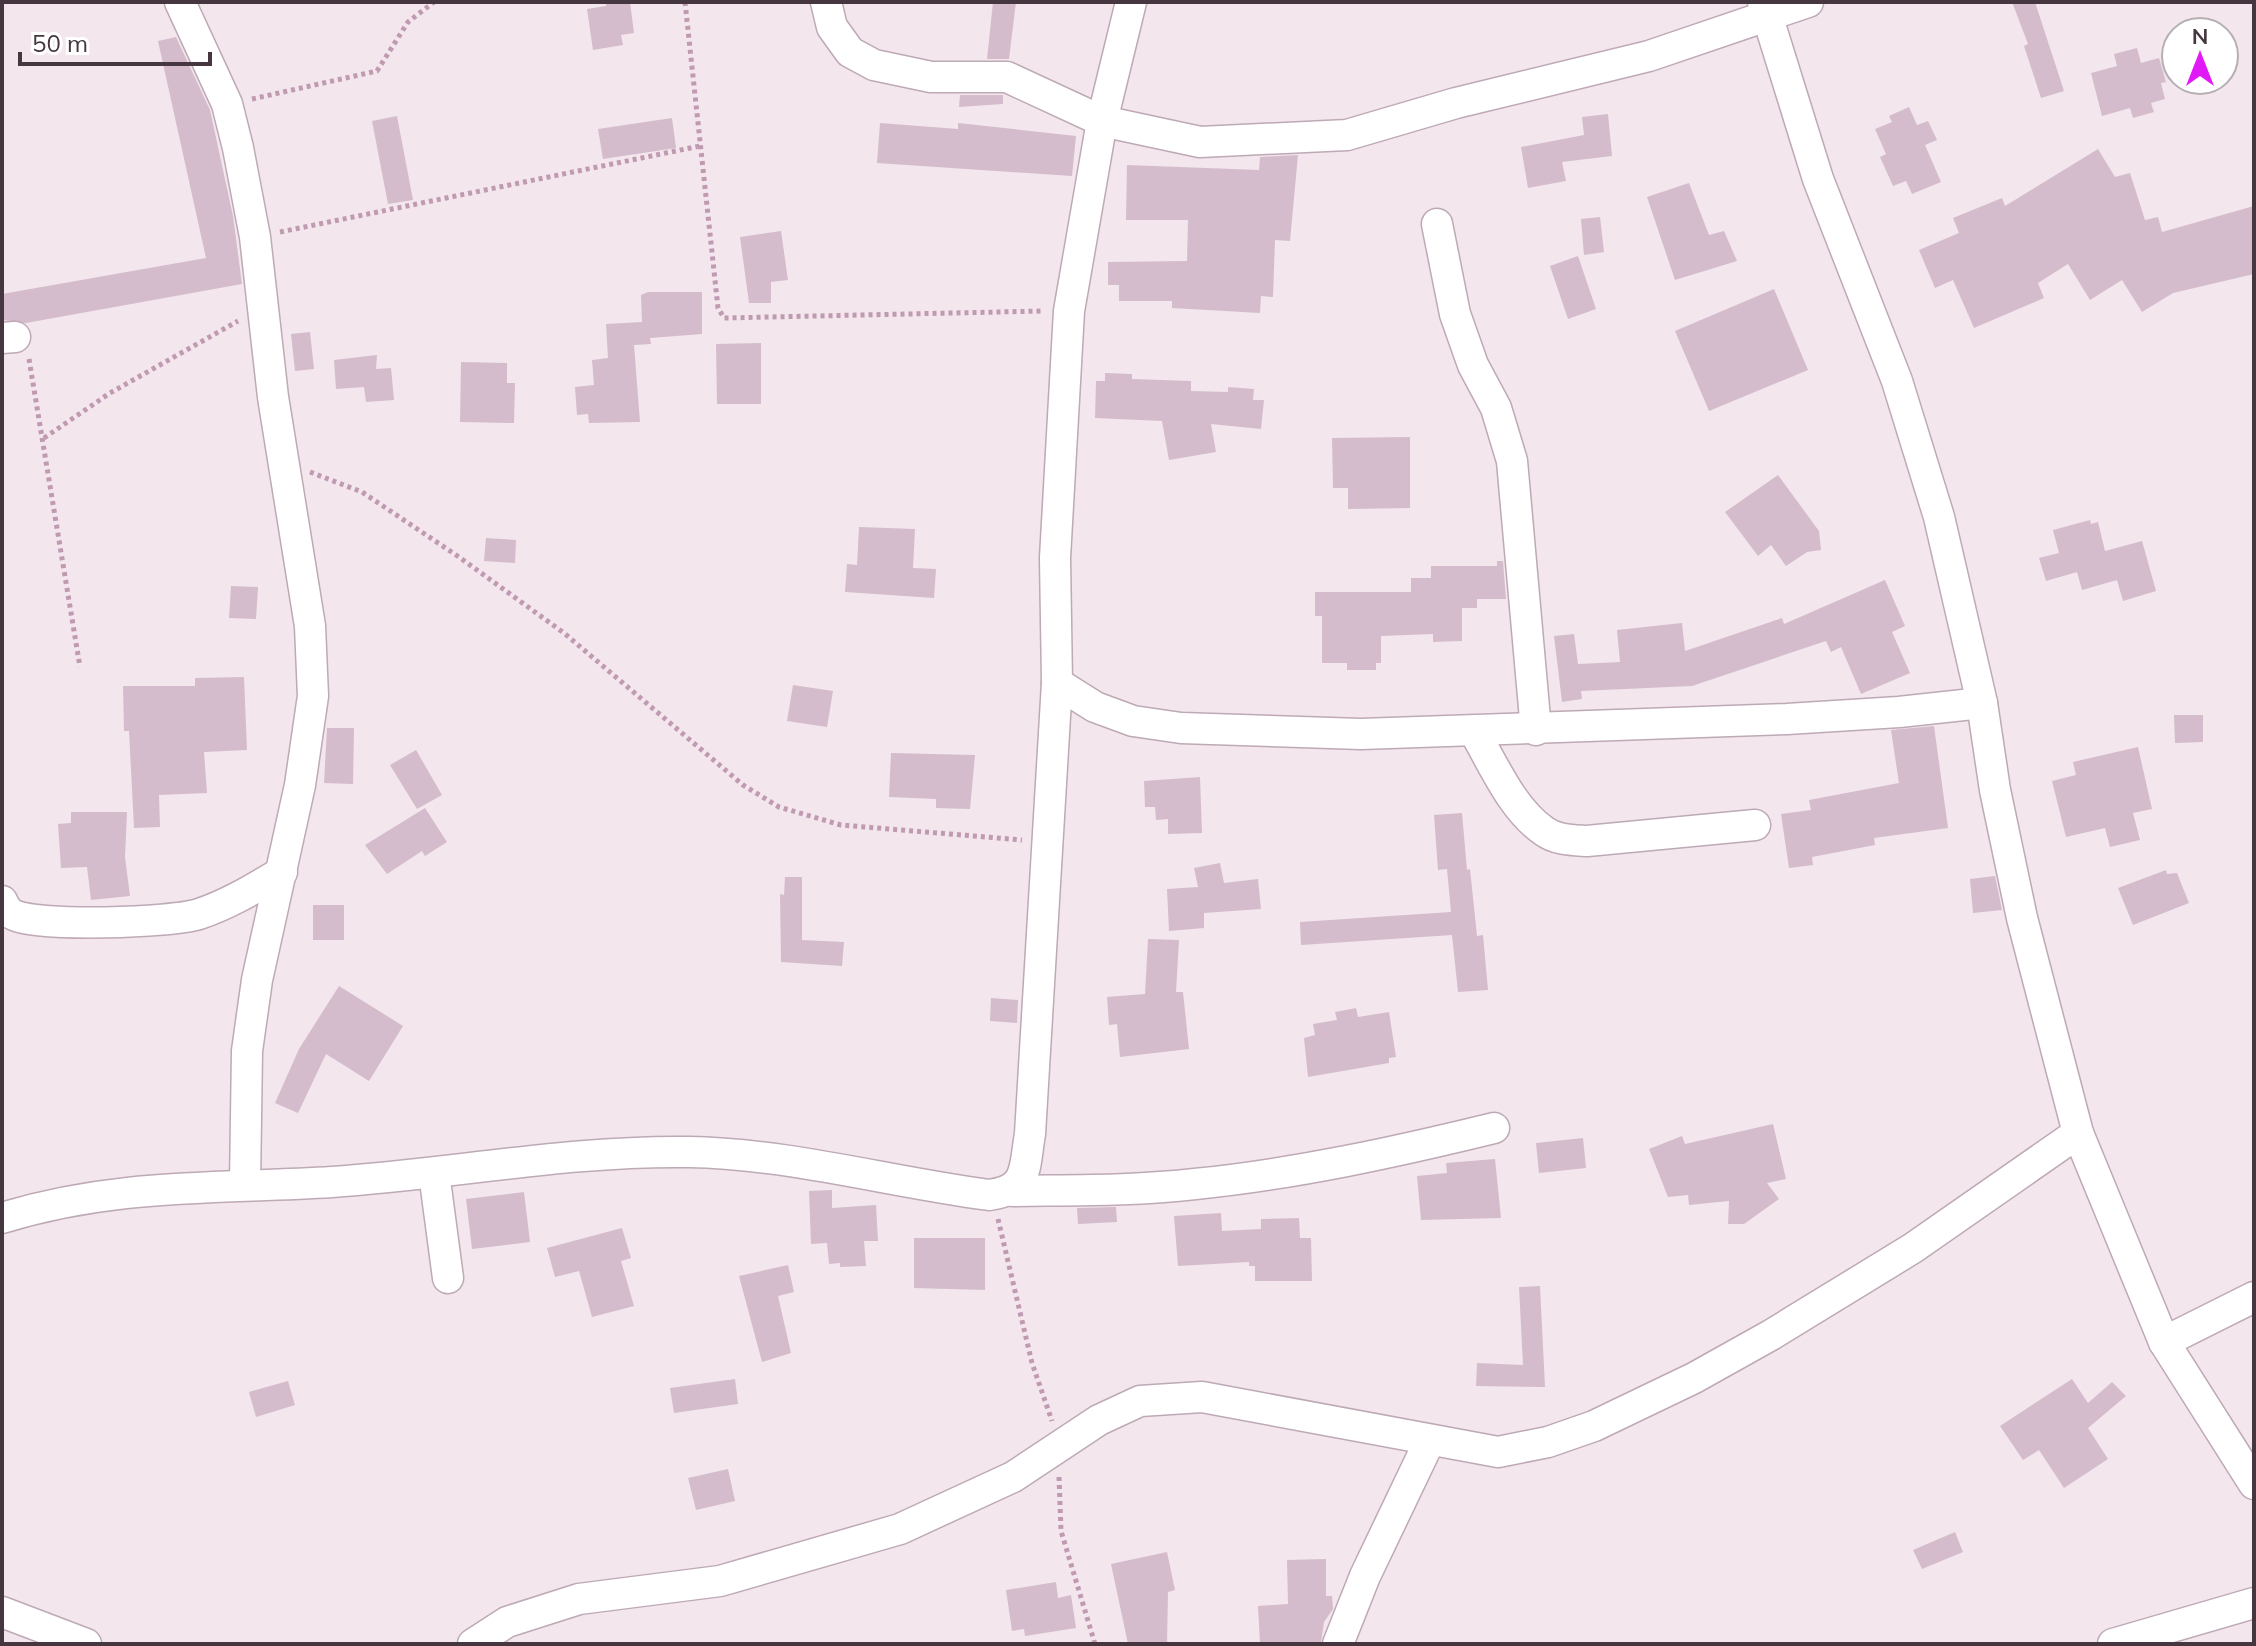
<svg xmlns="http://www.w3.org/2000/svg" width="2256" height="1646" font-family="Mulish,sans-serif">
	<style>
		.building { fill: #d4bccc }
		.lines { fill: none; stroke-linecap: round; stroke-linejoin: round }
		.minor-casing { stroke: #bea9b6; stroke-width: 33 }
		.path { stroke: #c09ab1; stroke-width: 5; stroke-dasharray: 4 4; stroke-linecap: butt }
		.minor { stroke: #fff; stroke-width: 30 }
	</style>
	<rect width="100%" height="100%" fill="#f3e6ed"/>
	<g class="building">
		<polygon points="606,2 630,2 634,33 621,35 623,45 593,50 587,9 606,6"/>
		<polygon points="993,2 1016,2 1009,59 987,59"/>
		<polygon points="2012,2 2035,2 2064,91 2041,98 2024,46 2028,44"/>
		<polygon points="176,37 210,110 233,216 242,284 26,323 2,320 2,294 206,258 158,41"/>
		<polygon points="2137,48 2141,63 2159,58 2166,82 2161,83 2165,99 2151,103 2154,112 2133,118 2130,108 2102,116 2091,73 2117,66 2114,54"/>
		<polygon points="960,95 1003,95 1003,104 959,107"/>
		<polygon points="1909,107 1917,125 1928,121 1937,140 1925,145 1941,182 1912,194 1906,181 1893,186 1880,157 1886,154 1875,129 1892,122 1889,116"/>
		<polygon points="1608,114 1612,156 1562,162 1566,181 1528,188 1521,147 1584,135 1582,117"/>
		<polygon points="397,116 413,200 388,204 372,121"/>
		<polygon points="672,118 676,148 603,159 598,129"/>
		<polygon points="880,123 958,129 958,123 1076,136 1072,176 877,163"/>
		<polygon points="2098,149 2115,177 2130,173 2145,220 2158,217 2162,232 2254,206 2254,274 2173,293 2142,312 2122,280 2090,300 2068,264 2038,283 2044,298 1974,328 1953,280 1935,288 1919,250 1959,233 1953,218 2002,198 2005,206"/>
		<polygon points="1298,155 1290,241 1275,240 1273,297 1261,296 1260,313 1172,308 1172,301 1119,301 1119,285 1108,285 1108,262 1187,261 1188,220 1126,220 1127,165 1259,170 1260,157"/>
		<polygon points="1689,183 1709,235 1724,231 1737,261 1675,280 1647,197"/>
		<polygon points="1600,217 1604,252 1584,255 1581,219"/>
		<polygon points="781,231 788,280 771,282 771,303 749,303 740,237"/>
		<polygon points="1578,256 1596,309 1568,319 1550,266"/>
		<polygon points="1774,289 1808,370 1709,411 1675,331"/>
		<polygon points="648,292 702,292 702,334 650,338 651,344 634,345 640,422 589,423 588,414 577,415 575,387 594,385 592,360 608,358 606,324 642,322 641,295"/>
		<polygon points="310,332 314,369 295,371 291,334"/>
		<polygon points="761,343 761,404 717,404 716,344"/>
		<polygon points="377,355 376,369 391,368 394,400 366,402 364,387 336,389 334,360"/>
		<polygon points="461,362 507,363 507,383 515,383 514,423 460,422"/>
		<polygon points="1105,373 1132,374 1132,379 1191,381 1191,391 1228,392 1228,387 1254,389 1253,400 1264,400 1261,429 1211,424 1216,452 1169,460 1162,421 1095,418 1096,381 1105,381"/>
		<polygon points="1410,437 1410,508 1348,509 1348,488 1333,488 1332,438"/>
		<polygon points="1778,475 1819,531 1821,550 1807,552 1786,566 1771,545 1758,556 1725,512"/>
		<polygon points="2090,520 2091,524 2098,522 2105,551 2142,541 2156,591 2123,601 2117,580 2082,590 2077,572 2046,581 2039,558 2059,553 2053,530"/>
		<polygon points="859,527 915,529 913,568 936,569 934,598 845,592 847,564 857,565"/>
		<polygon points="486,538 516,540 515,563 484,561"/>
		<polygon points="1497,561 1503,561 1506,599 1477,599 1477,608 1462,608 1462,641 1433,642 1433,634 1381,636 1381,663 1376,663 1376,670 1347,670 1347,663 1322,663 1322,616 1315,616 1315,592 1411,592 1411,578 1431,578 1431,566 1497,566"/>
		<polygon points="1885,580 1905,626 1892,632 1910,673 1861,694 1841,647 1831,652 1826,641 1692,686 1581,691 1582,699 1562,702 1554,636 1574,634 1578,664 1620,662 1617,630 1682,623 1685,651 1782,618 1784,624"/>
		<polygon points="231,586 258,587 256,619 229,618"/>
		<polygon points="244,677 247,750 204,752 207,793 159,795 160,827 134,828 129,731 124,731 123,686 195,686 195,678"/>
		<polygon points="793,685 833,691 827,727 787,721"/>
		<polygon points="2174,715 2203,715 2203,742 2175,743"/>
		<polygon points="1934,726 1948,828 1874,838 1875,845 1812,857 1813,865 1789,868 1781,814 1811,810 1809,800 1899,783 1891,730"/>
		<polygon points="327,728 354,728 353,784 324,783"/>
		<polygon points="2138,747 2152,809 2133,813 2140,840 2110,847 2105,828 2066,837 2052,781 2076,775 2073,762"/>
		<polygon points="416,750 442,795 417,809 390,765"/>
		<polygon points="891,753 975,755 970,809 936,808 936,799 889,797"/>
		<polygon points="1200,777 1202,833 1168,834 1168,819 1156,820 1155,807 1145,807 1144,781"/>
		<polygon points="425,808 447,842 425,856 422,851 387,874 365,845"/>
		<polygon points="71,812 127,812 125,857 130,896 91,900 87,867 61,868 58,824 71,823"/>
		<polygon points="1462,813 1467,870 1470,869 1477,936 1483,935 1488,990 1458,992 1452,935 1301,945 1300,922 1451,912 1447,869 1438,870 1434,815"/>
		<polygon points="1220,863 1224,883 1258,879 1261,909 1204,913 1204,928 1169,931 1167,889 1198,887 1194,868"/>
		<polygon points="2166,870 2167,874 2177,873 2189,903 2133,925 2118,888"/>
		<polygon points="1995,876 2002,910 1973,913 1970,879"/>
		<polygon points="785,877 802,877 802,940 844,942 842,966 781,962 780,894 784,895"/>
		<rect x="313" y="905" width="31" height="35"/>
		<polygon points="1148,939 1179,940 1176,992 1183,992 1189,1049 1120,1057 1117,1024 1109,1025 1107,997 1145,994"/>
		<polygon points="339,986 403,1026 369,1081 326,1054 298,1113 275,1103 299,1049"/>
		<polygon points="991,998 1018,1000 1017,1023 990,1021"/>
		<polygon points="1356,1008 1358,1017 1389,1012 1396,1057 1389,1058 1389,1063 1308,1077 1304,1038 1315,1035 1313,1024 1337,1020 1335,1012"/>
		<polygon points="1773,1124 1786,1179 1767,1183 1779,1199 1744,1224 1728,1224 1729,1201 1689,1205 1688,1195 1668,1197 1649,1149 1682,1136 1685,1144"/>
		<polygon points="1583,1138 1586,1168 1539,1173 1536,1143"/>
		<polygon points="1495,1159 1501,1218 1421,1220 1417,1176 1447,1173 1446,1163"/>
		<polygon points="832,1190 832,1208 876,1205 878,1241 864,1241 866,1266 840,1267 840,1263 829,1264 827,1243 811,1244 809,1191"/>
		<polygon points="524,1192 530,1242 472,1249 466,1199"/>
		<polygon points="1116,1207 1117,1222 1078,1224 1077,1208"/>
		<polygon points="1221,1213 1222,1231 1261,1229 1261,1219 1299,1218 1300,1238 1311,1238 1312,1281 1255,1281 1255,1266 1249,1266 1249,1262 1178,1266 1174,1216"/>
		<polygon points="622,1228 631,1258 621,1261 634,1306 592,1317 579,1271 555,1277 547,1248"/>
		<polygon points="914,1238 985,1238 985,1290 914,1288"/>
		<polygon points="788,1265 794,1292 778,1296 791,1353 762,1362 739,1276"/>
		<polygon points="1540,1286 1545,1387 1476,1386 1477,1363 1523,1365 1519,1287"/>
		<polygon points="735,1379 738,1404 674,1413 670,1388"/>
		<polygon points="2072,1379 2088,1403 2112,1382 2126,1396 2088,1428 2108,1459 2064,1488 2039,1450 2023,1460 2000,1426"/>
		<polygon points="288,1381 295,1405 256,1417 249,1392"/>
		<polygon points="728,1469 735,1501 696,1510 688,1478"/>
		<polygon points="1955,1532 1963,1552 1922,1569 1913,1550"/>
		<polygon points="1167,1552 1175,1590 1168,1592 1167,1644 1128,1644 1111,1564"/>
		<polygon points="1326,1559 1326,1596 1332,1596 1333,1609 1324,1622 1321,1642 1260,1644 1258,1606 1288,1604 1287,1560"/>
		<polygon points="1056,1582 1058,1598 1071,1595 1076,1628 1025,1636 1024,1629 1012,1631 1006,1590"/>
	</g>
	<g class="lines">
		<g class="minor-casing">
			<g id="minor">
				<polyline points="180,2 227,104 238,148 255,237 273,397 310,626 313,696 300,785 257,980 247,1051 245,1184"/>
				<polyline points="826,2 832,27 850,52 874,65 931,77 1007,77 1102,121 1200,142 1347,135 1456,103 1649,56 1808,2"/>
				<polyline points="1763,2 1818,179 1897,381 1939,517 1982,703 1995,790 2022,918 2078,1133 2164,1342 2254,1484"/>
				<polyline points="1437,224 1455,314 1473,365 1496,408 1512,461 1536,730"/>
				<polyline points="2,338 15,337"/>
				<polyline points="1057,683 1095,707 1133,721 1181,728 1361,734 1787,719 1899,712 1982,703"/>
				<path d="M 1474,731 C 1493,764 1512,809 1544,831 C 1556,840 1572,840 1587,841 L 1755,825"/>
				<path d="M 2,901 C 5,907 7,912 14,915 C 39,927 171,923 199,914 C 229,904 255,888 282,872"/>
				<polyline points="434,1173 448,1278"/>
				<path d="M 1012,1191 C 1073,1190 1134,1191 1195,1184 C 1295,1174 1396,1152 1494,1128"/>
				<path d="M 2,1218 C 115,1183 217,1189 332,1182 C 449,1174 574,1150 689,1152 C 792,1154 889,1182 989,1195 C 1029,1190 1024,1168 1030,1134 L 1057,683 L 1055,558 L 1069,311 L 1102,121 L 1131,2"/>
				<polyline points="2164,1342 2254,1297"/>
				<polyline points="2,1612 86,1644"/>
				<polyline points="473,1644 507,1622 579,1599 720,1581 900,1529 1013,1477 1099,1420 1140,1401 1202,1397 1498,1452 1548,1442 1594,1426 1694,1378 1771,1335 1913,1248 2078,1133"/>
				<polyline points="1338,1644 1365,1576 1430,1440"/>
				<polyline points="2113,1644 2254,1603"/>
			</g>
		</g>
		<g class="path">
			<polyline points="685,2 718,308 724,318 1044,311"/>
			<polyline points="252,99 377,71 408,22 434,2"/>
			<polyline points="280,232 700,146"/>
			<polyline points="29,359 80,667"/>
			<polyline points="44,438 110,393 238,321"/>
			<polyline points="310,472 362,492 459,557 564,633 743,785 779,807 841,825 1022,840"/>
			<polyline points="998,1219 1032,1363 1052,1421"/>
			<polyline points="1059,1477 1061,1531 1095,1644"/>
		</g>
		<use href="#minor" class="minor"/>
	</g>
	<rect width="2256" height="1646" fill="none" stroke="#463640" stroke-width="8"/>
	<g transform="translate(2200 56)"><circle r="38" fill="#ffffff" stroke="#b5afb3" stroke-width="2"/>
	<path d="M0-6L14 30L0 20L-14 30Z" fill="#e219f7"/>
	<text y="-12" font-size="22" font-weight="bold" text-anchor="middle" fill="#463640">N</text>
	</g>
	<path d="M20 52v12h190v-12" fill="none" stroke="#463640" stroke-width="4"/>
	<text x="32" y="52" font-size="24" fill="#463640" stroke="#ffffff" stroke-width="6" paint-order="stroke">50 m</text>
</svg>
